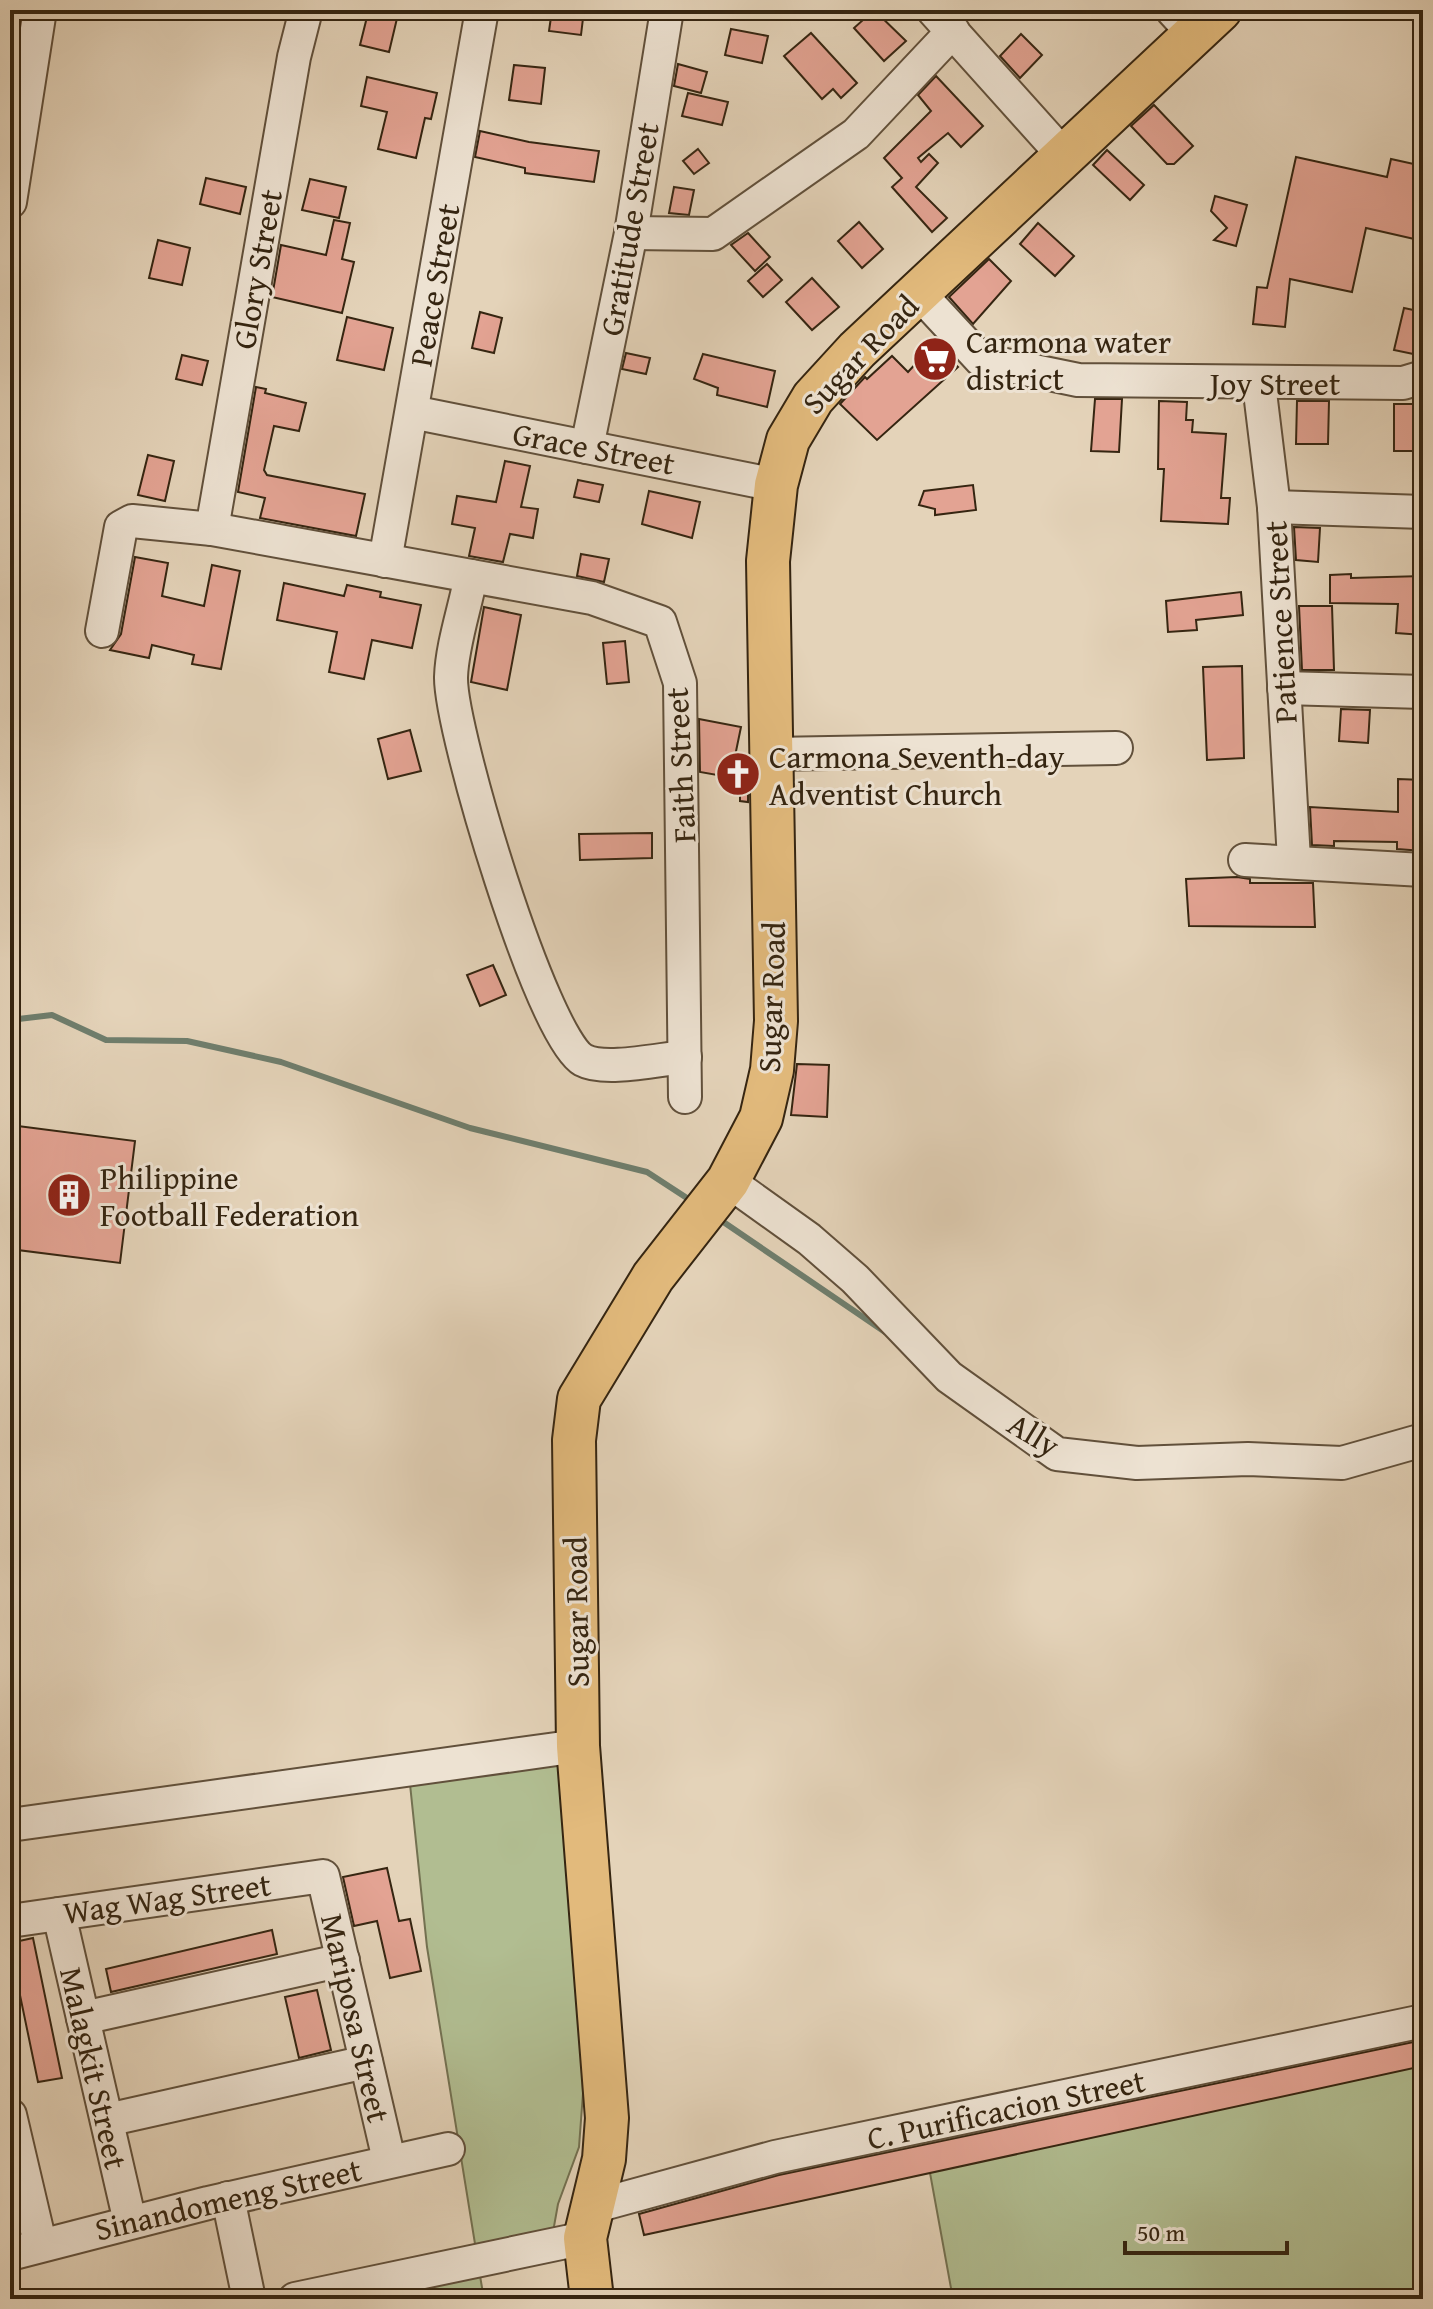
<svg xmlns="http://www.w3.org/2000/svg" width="1433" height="2309" font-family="'Gentium Book Plus',serif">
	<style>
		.green { fill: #b1bd91; stroke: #737151; stroke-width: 2 }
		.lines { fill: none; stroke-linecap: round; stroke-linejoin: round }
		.stream { stroke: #6f7e6d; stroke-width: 6 }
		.building { fill: #e3a393; stroke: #352511; stroke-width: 2 }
		.minor-casing { stroke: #61503b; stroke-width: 36 }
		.major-casing { stroke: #352511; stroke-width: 46 }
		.minor { stroke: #ede2d2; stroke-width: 32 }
		.major { stroke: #e2ba7c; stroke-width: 42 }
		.labels { text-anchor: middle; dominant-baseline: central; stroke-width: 6; stroke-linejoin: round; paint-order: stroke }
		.street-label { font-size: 32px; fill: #352511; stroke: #ede2d2 }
		.poi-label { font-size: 32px; fill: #352511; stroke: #ede2d2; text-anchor: start }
	</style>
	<rect width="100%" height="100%" fill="#e4d3b9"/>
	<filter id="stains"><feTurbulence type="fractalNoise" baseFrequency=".0025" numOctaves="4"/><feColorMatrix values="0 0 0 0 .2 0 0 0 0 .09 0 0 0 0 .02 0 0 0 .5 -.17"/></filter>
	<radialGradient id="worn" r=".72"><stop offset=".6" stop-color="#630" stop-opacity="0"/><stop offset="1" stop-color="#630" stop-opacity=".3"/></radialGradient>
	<g class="green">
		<polygon points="572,1763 583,2093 579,2147 558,2204 553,2232 476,2250 427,1947 410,1784"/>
		<polygon points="1423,2064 1423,2299 953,2299 928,2162"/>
		<polygon points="479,2270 484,2299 345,2299"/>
	</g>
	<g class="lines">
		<g class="stream">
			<polyline points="10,1020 52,1015 106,1040 187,1041 281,1062 470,1128 647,1172 693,1202"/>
			<polyline points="719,1219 885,1332"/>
		</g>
	</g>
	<g class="building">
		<polygon points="374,10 399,10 389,52 360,45 367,17 372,18"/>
		<polygon points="552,10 584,10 581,35 549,31"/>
		<polygon points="874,10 906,41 884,61 854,28"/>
		<polygon points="731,29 768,36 762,63 725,55"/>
		<polygon points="811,33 857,83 841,98 833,89 822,99 784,56"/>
		<polygon points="1021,34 1042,55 1020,78 1000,56"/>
		<polygon points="678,64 707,72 701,93 674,86"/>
		<polygon points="514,65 545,68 541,104 509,100"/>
		<polygon points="936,76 983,126 961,147 948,133 918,158 921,162 929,154 938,163 916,187 947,218 932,232 892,187 902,178 884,158 931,111 918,95"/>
		<polygon points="367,77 437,93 431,119 425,118 416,158 378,149 387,112 361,106"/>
		<polygon points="688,93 728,102 722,125 682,116"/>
		<polygon points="1154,105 1193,146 1174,164 1167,164 1131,126"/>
		<polygon points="480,131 529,142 599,151 594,182 525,173 525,168 475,157"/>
		<polygon points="698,149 709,163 694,174 683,161"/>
		<polygon points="1107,150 1144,185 1130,200 1093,165"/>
		<polygon points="1296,157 1387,177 1391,159 1423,166 1423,241 1366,228 1352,292 1290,279 1285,327 1253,324 1257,287 1267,288"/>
		<polygon points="206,178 246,187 240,214 200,204"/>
		<polygon points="310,179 346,187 339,218 302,210"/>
		<polygon points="674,187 694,190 689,215 669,213"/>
		<polygon points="1215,196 1247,205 1236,246 1214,240 1227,228 1211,211"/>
		<polygon points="334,220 350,223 342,259 354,262 342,313 272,297 281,245 326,255"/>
		<polygon points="859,222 883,249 862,268 838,241"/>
		<polygon points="1038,223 1074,256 1055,276 1020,244"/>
		<polygon points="748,233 770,257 755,271 731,245"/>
		<polygon points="158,240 190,248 182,285 149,278"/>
		<polygon points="989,259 1011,281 973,324 949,297"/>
		<polygon points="767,264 782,280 763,297 748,281"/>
		<polygon points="812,278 839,307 812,330 786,302"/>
		<polygon points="1404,308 1423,312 1423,356 1394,350"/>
		<polygon points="480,312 502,318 494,353 472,348"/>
		<polygon points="347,317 393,328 384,370 337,360"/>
		<polygon points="933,345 958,367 877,440 840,404 865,377 867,379 892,356 908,372"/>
		<polygon points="626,353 650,358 646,374 622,369"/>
		<polygon points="703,354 775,371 767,407 717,395 718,388 694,379"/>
		<polygon points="182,355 208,361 202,385 176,379"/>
		<polygon points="256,387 266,389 265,393 306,403 299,431 274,426 264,470 267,475 365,494 356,536 260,518 265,498 238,492"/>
		<polygon points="1095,399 1122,399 1119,452 1091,451"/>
		<polygon points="1159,401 1187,402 1186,420 1193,420 1192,432 1226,434 1221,498 1230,498 1228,524 1161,521 1164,469 1158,469"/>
		<polygon points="1297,401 1329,401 1328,444 1296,444"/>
		<rect x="1394" y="404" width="29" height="47"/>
		<polygon points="148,455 174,461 165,501 138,495"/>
		<polygon points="505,461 530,466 521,507 538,509 533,538 510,534 503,562 469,556 475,528 452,524 457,496 496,502"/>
		<polygon points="578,480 603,485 599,502 574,497"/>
		<polygon points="973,485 976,510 935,515 935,509 919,505 924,491"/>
		<polygon points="649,491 700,502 692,538 642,524"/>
		<polygon points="1294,527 1320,528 1318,562 1296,560"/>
		<polygon points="581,554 609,559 604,582 577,576"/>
		<polygon points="135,557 168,563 162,596 204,606 212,565 240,571 221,669 192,664 194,655 152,645 149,658 110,650 121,634"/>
		<polygon points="1351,574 1351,578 1423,576 1423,635 1396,633 1398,604 1330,603 1330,575"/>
		<polygon points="284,583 344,596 347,585 381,592 380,597 421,605 412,648 372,640 364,679 329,672 337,632 277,620"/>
		<polygon points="1241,592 1243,615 1196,620 1197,630 1168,632 1166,601"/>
		<polygon points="1299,606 1332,606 1334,670 1302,670"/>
		<polygon points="484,607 521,615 507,690 471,682"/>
		<polygon points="625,641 629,682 607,684 603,643"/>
		<polygon points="1242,666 1244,758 1207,760 1203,667"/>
		<polygon points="1341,709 1370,710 1368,743 1339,741"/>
		<polygon points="699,719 741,727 734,761 748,764 748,802 740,801 740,779 700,772"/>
		<polygon points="410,730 421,771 388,779 378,739"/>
		<polygon points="1398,779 1423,780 1423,851 1397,849 1397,842 1334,841 1334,846 1312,845 1310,807 1398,812"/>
		<polygon points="652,833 652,858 580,860 579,834"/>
		<polygon points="1237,877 1250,879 1250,883 1313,883 1315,927 1189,926 1186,879"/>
		<polygon points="493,965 506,995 480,1006 467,975"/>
		<polygon points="797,1064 829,1065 827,1117 791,1115"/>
		<polygon points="10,1125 135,1141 120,1263 10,1249"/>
		<polygon points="387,1868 399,1921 410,1919 421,1971 390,1978 377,1921 354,1926 343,1877"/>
		<polygon points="272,1930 277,1954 111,1992 106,1969"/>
		<polygon points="33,1938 62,2078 38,2082 10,1947 10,1943"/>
		<polygon points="317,1990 331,2050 299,2058 285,1997"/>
		<polygon points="1423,2040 1423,2066 644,2235 639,2214 779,2175"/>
	</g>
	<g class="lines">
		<g class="minor-casing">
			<g id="minor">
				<polyline points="933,10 1064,156"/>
				<polyline points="1172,10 1194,34"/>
				<polyline points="10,202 40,10"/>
				<polyline points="631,233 713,234 856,134 953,31"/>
				<polyline points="918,292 981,360 1078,380 1403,383 1423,377"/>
				<polyline points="1259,384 1274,507 1294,860"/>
				<polyline points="412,412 776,485"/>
				<polyline points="587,447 631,233 667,10"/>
				<polyline points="1274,507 1423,512"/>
				<polyline points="212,529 294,57 306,10"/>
				<polyline points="385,561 482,10"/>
				<path d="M 471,576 C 465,608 452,645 451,677 C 450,731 542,1037 583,1060 C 605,1072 660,1059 685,1057"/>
				<polyline points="102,631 121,527 132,521 212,529 592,598 660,622 680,683 685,1097"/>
				<polyline points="1284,688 1423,692"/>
				<polyline points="771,754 1116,748"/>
				<polyline points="1245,860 1423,870"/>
				<polyline points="728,1181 809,1239 855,1279 949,1377 1057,1454 1137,1463 1248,1459 1342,1463 1423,1440"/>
				<polyline points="10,1825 578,1746"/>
				<polyline points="59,1914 130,2222"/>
				<polyline points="10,1921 323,1876 389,2160"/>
				<polyline points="83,2018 343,1960"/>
				<polyline points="10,2115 40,2243"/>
				<polyline points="107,2120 366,2062"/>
				<polyline points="228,2198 249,2299"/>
				<polyline points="592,2207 775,2157 1423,2021"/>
				<polyline points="10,2254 208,2203 448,2149"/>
				<polyline points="295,2299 585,2238"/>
			</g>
		</g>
		<g class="major-casing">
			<polyline id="major" points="592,2299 585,2238 604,2159 607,2118 578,1746 574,1440 579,1399 653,1277 728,1181 761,1118 772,1070 776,1021 768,561 776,485 788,440 813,398 857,350 1220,10"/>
		</g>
		<use href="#minor" class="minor"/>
		<use href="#major" class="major"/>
	</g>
	<defs>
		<g id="supermarket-disc" transform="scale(2.3)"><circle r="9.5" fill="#8f2418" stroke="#ede2d2"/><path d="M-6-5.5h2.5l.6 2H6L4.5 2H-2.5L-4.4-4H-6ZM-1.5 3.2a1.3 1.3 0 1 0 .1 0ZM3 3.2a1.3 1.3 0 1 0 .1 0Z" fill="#fff"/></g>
		<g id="church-disc" transform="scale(2.3)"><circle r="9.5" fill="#8f2418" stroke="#ede2d2"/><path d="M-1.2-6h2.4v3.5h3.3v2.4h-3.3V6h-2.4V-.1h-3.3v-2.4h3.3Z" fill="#fff"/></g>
		<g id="building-disc" transform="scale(2.3)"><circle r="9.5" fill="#8f2418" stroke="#ede2d2"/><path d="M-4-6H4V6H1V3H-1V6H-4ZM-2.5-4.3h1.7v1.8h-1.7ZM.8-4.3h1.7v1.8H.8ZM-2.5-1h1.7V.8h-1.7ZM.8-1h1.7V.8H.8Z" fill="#fff"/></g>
	</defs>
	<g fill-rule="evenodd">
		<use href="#supermarket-disc" x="935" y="359"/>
		<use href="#church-disc" x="738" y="774"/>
		<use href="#building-disc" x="69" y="1195"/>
	</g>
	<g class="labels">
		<g class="street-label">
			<text transform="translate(629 229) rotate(-80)">Gratitude Street</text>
			<text transform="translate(257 269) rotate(-80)">Glory Street</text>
			<text transform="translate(434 285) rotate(-80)">Peace Street</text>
			<text transform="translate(860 354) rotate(-46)">Sugar Road</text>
			<text x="1275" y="383">Joy Street</text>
			<text transform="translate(594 448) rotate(11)">Grace Street</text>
			<text transform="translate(1280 622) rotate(-93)">Patience Street</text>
			<text transform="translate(680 765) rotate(-93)">Faith Street</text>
			<text transform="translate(771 997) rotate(-88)">Sugar Road</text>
			<text transform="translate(1034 1434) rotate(31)">Ally</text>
			<text transform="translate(576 1612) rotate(-91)">Sugar Road</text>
			<text transform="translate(167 1898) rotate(-8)">Wag Wag Street</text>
			<text transform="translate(356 2018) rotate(77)">Mariposa Street</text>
			<text transform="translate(94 2068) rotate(77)">Malagkit Street</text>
			<text transform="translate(1006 2109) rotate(-12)">C. Purificacion Street</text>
			<text transform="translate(228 2199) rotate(-13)">Sinandomeng Street</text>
		</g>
		<g class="poi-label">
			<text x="966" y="341">Carmona water<tspan x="966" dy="37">district</tspan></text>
			<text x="769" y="756">Carmona Seventh-day<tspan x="769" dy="37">Adventist Church</tspan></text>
			<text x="100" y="1177">Philippine<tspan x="100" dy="37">Football Federation</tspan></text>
		</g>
	</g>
	<rect width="1433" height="2309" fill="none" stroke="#e4d3b9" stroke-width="40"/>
	<rect x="12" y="12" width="1409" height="2285" fill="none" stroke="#352511" stroke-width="4"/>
	<rect x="20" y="20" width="1393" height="2269" fill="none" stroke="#352511" stroke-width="2"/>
	<path d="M1125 2241v12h162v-12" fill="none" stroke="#352511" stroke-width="4"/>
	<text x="1137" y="2241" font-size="24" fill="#352511" stroke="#ede2d2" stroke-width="6" paint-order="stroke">50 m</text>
	<rect width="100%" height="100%" filter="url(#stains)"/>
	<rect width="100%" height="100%" fill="url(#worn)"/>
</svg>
